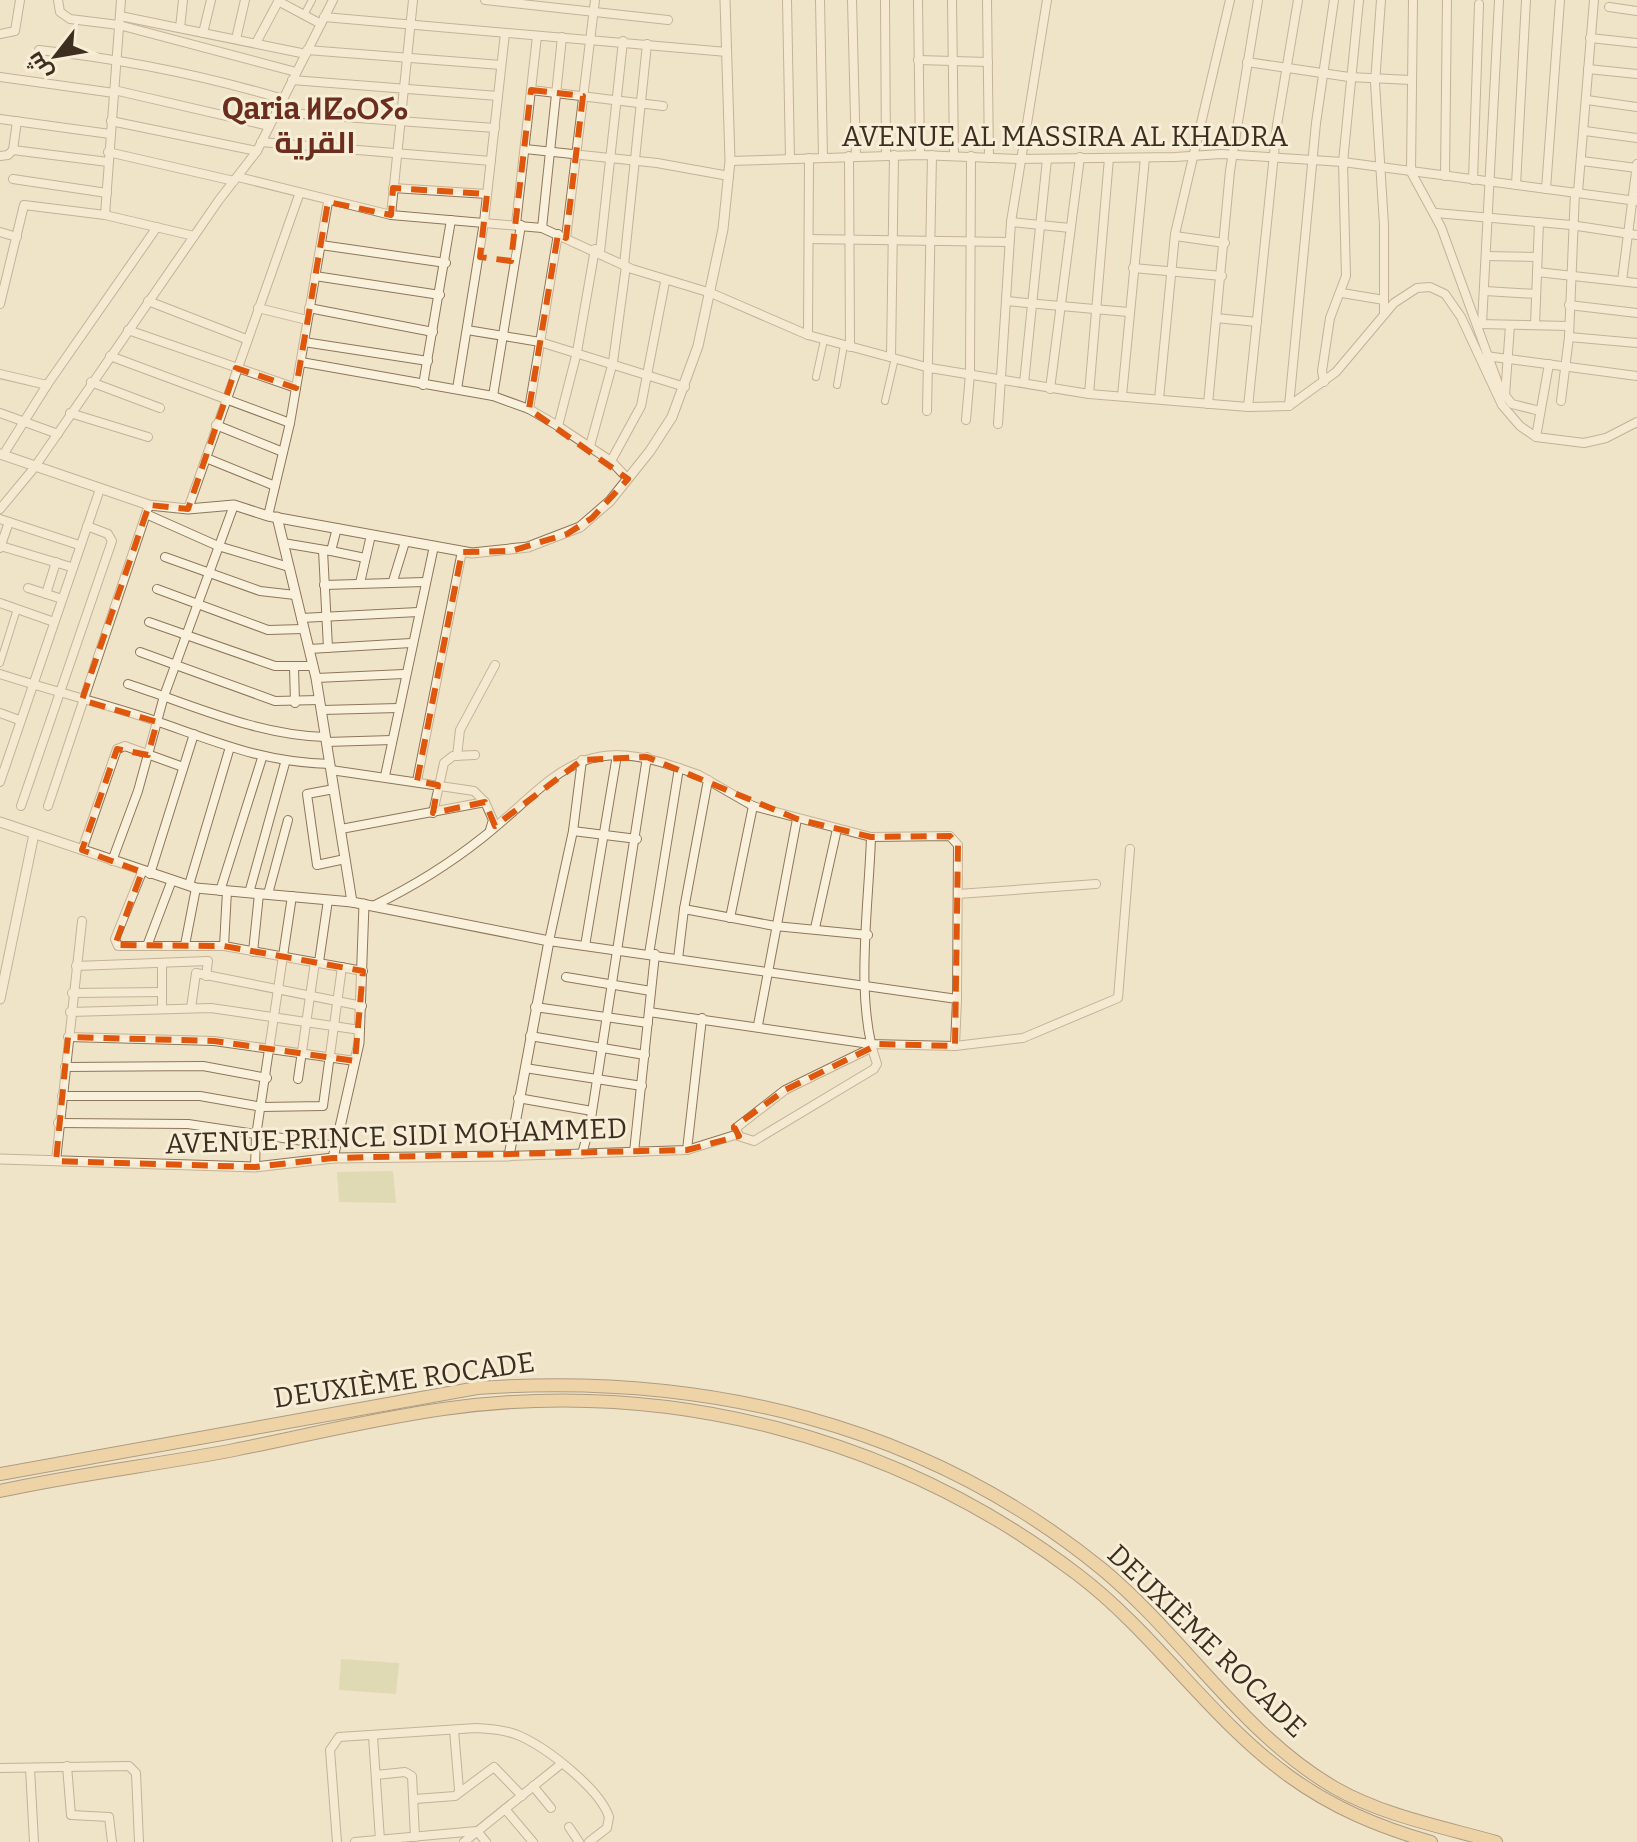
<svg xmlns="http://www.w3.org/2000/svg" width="1637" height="1842" font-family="Bitter,Cairo,'Noto Sans Tifinagh',serif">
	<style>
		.green { fill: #c9cf9b }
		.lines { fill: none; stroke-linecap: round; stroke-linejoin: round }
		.pedestrian-casing { stroke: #8d765c; stroke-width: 8 }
		.minor-casing { stroke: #8d765c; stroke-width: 10 }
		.tertiary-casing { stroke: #8d765c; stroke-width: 11 }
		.trunk-casing { stroke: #5b4430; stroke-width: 14 }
		.pedestrian { stroke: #faf1dc; stroke-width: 6 }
		.minor { stroke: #faf1dc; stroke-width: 8 }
		.tertiary { stroke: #faf1dc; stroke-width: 9 }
		.trunk { stroke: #eabe7c; stroke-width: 12 }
		.marked { fill: none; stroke: #df570d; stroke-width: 6; stroke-dasharray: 16 10; stroke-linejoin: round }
		.labels { text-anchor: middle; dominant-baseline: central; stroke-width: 6; stroke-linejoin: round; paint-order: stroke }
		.street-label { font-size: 28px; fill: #3d2e20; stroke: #f7eed8 }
		.neighbourhood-label { font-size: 30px; font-weight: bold; fill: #6b2e1e; stroke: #f7eed8 }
	</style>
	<rect width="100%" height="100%" fill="#f0e4c8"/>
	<g class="green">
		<polygon points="393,1171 396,1203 339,1202 337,1172"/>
		<polygon points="341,1659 399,1663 396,1694 339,1690"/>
	</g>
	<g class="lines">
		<g class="pedestrian-casing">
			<g id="pedestrian">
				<polyline points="304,15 312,0"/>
				<polyline points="816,377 824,340"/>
				<polyline points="837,385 844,345"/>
				<polyline points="885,401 895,358"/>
				<polyline points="0,663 17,609"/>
			</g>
		</g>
		<g class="minor-casing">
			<g id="minor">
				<polyline points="58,0 60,12 70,19 119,25 296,72"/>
				<polyline points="485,0 668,20"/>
				<polyline points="787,0 790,159"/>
				<polyline points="820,0 823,158"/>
				<polyline points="852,0 856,156"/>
				<polyline points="885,0 886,155"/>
				<polyline points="918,0 920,155"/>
				<polyline points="952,0 954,155"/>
				<polyline points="987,0 989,158"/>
				<polyline points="1381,0 1375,83 1384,225 1384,314"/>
				<polyline points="1413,0 1411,172 1441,227 1500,389 1512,404 1540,411"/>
				<polyline points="278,1 321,24"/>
				<polyline points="1609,7 1637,11"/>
				<polyline points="120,16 306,54"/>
				<polyline points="324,17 727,52"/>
				<polyline points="180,28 183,0"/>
				<polyline points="203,33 211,0"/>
				<polyline points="0,34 15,31 20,0"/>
				<polyline points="1590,38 1637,43"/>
				<polyline points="236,39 245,0"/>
				<polyline points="256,43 279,0"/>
				<path d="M 39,50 C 123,59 202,75 283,99"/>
				<polyline points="307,50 501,65"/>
				<polyline points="918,60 988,62"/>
				<polyline points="1247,62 1349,77 1411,80"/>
				<polyline points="1588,69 1637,74"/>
				<polyline points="0,77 114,93"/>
				<polyline points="292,80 498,96"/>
				<polyline points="114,90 269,126"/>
				<polyline points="531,90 663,106"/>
				<polyline points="1587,100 1637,107"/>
				<polyline points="276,112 495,128"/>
				<polyline points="0,119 110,134"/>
				<polyline points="111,121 257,151"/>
				<polyline points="1585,131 1637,138"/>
				<polyline points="261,142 491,161"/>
				<polyline points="525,149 657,163 729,176"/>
				<polyline points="13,150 108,162"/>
				<polyline points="108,152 234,181"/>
				<polyline points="0,156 8,155 13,150 17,121"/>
				<polyline points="849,156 850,347"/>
				<polyline points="730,161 920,155 1018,159 1175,157 1221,154 1343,162 1637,201"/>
				<polyline points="1582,161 1637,168"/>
				<polyline points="1445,176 1447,0"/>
				<polyline points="238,177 391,215 542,228 632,269 711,293 808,335 930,368 1089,394 1248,407 1289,406 1336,372 1394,303 1417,288 1430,287 1445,294 1461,317 1502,405 1520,426 1536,437 1584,443 1606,438 1637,422"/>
				<polyline points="13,179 107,193"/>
				<polyline points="1473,180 1479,4"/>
				<polyline points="1516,185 1526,0"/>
				<polyline points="393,188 487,194"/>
				<polyline points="1546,189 1560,0"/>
				<polyline points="1578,192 1594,0"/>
				<polyline points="1436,213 1571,225 1637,235"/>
				<polyline points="105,215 121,0"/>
				<polyline points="391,215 413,0"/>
				<polyline points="1011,222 1070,228"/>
				<polyline points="516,224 537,36"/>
				<polyline points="542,228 562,37"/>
				<polyline points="0,232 17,237"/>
				<polyline points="1175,236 1225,243"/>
				<polyline points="566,238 595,0"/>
				<polyline points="809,239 1009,242"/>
				<polyline points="321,245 446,263"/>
				<polyline points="600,252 623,41"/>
				<polyline points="1486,256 1537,257"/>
				<polyline points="624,265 647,44"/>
				<polyline points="1133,268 1222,276"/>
				<polyline points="1537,272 1637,283"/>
				<polyline points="315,276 440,295"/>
				<polyline points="1622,281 1637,164"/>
				<polyline points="1485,291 1536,294"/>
				<polyline points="1342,293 1384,300"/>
				<polyline points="148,301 246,339"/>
				<polyline points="1006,301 1128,312"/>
				<polyline points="0,304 24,205 105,215 194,236"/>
				<polyline points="1569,305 1637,313"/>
				<polyline points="258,308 307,320"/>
				<polyline points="309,308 433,332"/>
				<polyline points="1216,318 1257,322"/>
				<polyline points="1478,324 1569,326"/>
				<polyline points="1482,324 1499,0"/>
				<polyline points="1535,325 1539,222"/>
				<polyline points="128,330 296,388"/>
				<polyline points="467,330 540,342 685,387"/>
				<polyline points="808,335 809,158"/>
				<polyline points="1569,337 1637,343"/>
				<polyline points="304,342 428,361"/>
				<polyline points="110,356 290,423"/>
				<polyline points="1486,356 1637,376"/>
				<polyline points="891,357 894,155"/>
				<polyline points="301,362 493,396 529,409 558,426 611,461 628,479"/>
				<polyline points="0,374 47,385"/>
				<polyline points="91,382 160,408"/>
				<polyline points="1324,382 1322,371 1330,318 1346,276 1343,162 1359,0"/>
				<polyline points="1024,383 1047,159"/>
				<polyline points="423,385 451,220"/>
				<polyline points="457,389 484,222 505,33"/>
				<polyline points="1050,389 1080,157"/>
				<polyline points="1089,394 1109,158"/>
				<polyline points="493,396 521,225"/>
				<polyline points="1122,396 1145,158"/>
				<polyline points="1505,396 1510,325"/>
				<polyline points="1159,399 1175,234 1230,0"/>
				<polyline points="1561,401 1569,337 1575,192"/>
				<polyline points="1208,404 1230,171 1258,0"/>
				<polyline points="1289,406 1316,123 1334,0"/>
				<polyline points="1248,407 1277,125 1298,0"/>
				<polyline points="529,409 558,234"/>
				<polyline points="927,411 932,155"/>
				<polyline points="0,413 58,434"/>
				<polyline points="70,413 148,437"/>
				<polyline points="966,420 970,374 971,156"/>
				<polyline points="998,424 1011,222 1047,0"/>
				<polyline points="216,425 283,452"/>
				<polyline points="558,426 577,352 595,249"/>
				<polyline points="1536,437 1549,364"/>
				<polyline points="590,446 613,362 626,266"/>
				<polyline points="3,455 47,385 157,227"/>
				<polyline points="206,458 275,486"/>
				<polyline points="611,461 641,406 665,282"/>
				<polyline points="0,509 34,468 219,200 257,151 333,0"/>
				<polyline points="188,509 299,195"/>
				<polyline points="146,514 218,546 289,567"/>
				<polyline points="268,516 290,423 328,202"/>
				<polyline points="0,519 79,545"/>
				<polyline points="283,543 331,551 337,528"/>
				<polyline points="1,546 71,567"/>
				<polyline points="0,548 9,522"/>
				<polyline points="323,550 328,648"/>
				<polyline points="331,551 365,558"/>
				<polyline points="165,557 260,591 295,595"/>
				<polyline points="393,581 405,542"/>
				<polyline points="360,583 371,535"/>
				<polyline points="324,585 425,582"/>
				<polyline points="28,588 62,599"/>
				<polyline points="157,589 268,630 303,629"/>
				<polyline points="46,594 56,562"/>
				<polyline points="0,603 54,622"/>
				<polyline points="301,618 418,612"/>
				<polyline points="149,622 275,666 313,666"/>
				<polyline points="309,649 411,643"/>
				<polyline points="140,652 275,701 319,700"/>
				<polyline points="294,667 295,703"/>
				<path d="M 0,674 C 49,690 98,702 147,718 C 213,740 258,762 330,764"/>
				<polyline points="316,678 404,674"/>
				<path d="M 128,684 C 193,705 256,735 325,737"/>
				<polyline points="322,710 398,708"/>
				<polyline points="0,713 19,720"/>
				<polyline points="326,742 392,740"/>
				<polyline points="457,756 460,730 495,665"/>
				<polyline points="582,760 573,831 549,941 957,999 955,1046"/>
				<polyline points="679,768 699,775 753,806"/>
				<polyline points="331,770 474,791 485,802 493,820 490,830"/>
				<polyline points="385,776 434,546"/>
				<polyline points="417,781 462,551"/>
				<polyline points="0,782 100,489"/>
				<polyline points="334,789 307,794 317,865 345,859"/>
				<polyline points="21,806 112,541 108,534 87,526"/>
				<polyline points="48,806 149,505"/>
				<polyline points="433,813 444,763 453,756 475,755"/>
				<polyline points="341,829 485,802"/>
				<polyline points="573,831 637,839"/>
				<polyline points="82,850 117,749 125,746 183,767"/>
				<polyline points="112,861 138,791 164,696 234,505"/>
				<polyline points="142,872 115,939 118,946 224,946 363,971"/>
				<polyline points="150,874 194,734"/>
				<polyline points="189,885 230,747"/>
				<polyline points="220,891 262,758"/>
				<polyline points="249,893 285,763"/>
				<polyline points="268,894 288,820"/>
				<polyline points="958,894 1096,884"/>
				<path d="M 373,906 C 412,887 448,865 482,838 C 555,780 576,731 679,768 L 649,954"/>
				<polyline points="684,909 708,780"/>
				<polyline points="730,918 753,806 871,837 950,836 958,845 957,999"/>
				<polyline points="815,928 837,829"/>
				<polyline points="185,945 196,888"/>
				<polyline points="147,946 172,880"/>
				<polyline points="224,946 227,891"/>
				<polyline points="585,946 617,755"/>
				<polyline points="253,952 259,894"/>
				<polyline points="678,959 684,909 775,926 868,935"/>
				<polyline points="319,962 328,900"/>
				<polyline points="162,963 162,1009"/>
				<polyline points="76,966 208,961 206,976"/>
				<polyline points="566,977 651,991"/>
				<polyline points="72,993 162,992"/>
				<polyline points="535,1007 648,1023"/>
				<polyline points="191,1008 196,973 362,1006"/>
				<polyline points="70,1012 211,1008 360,1030"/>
				<polyline points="649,1012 870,1044 955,1046 1023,1038 1118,998 1130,849"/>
				<polyline points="758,1025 797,819"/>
				<polyline points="530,1036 645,1055"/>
				<polyline points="68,1037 214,1041 355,1061"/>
				<polyline points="65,1067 203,1066 267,1078"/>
				<polyline points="525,1068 642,1086"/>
				<polyline points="298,1079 315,962"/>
				<polyline points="62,1096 200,1096 262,1107 323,1106 342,967"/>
				<polyline points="518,1098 592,1111"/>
				<polyline points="58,1123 188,1124 336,1146"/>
				<polyline points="739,1136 736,1128 785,1090 871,1048"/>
				<polyline points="687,1150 702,1018"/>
				<polyline points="634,1152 655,954"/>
				<polyline points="582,1154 590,1125 647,757"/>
				<path d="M 509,1156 L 687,1150 L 735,1135 L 754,1141 L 874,1069 L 877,1064 C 854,1000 869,905 871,837"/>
				<polyline points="56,1161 82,921"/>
				<polyline points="255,1167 256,1136 292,896"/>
				<polyline points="454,1730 459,1790"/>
				<polyline points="373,1736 380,1840"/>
				<polyline points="67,1766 71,1815 109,1817 112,1842"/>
				<polyline points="0,1768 129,1766 136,1773 139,1842"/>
				<polyline points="30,1768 34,1842"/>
				<polyline points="376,1775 405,1772 412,1776 415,1837"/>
				<polyline points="533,1786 551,1808"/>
				<polyline points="415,1799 455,1796 494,1767 522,1796"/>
				<polyline points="505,1809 533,1842"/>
				<polyline points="569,1827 579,1842"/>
				<path d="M 337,1842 L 330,1750 L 339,1737 L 476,1728 C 492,1729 506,1730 520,1736 C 547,1748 600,1789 609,1817 L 607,1828 L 589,1842"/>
				<polyline points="355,1842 477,1831 486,1842"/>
				<polyline points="464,1842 561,1764"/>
			</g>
		</g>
		<g class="tertiary-casing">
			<g id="tertiary">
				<polyline points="0,454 149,505 188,509 234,505 268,516 472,553 528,547 580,527 610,501 650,451 672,417 698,346 723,229 730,161 725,0"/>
				<polyline points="277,517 316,678 352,902"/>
				<polyline points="0,822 196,888 352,902 549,941 509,1156 333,1158 255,1167 0,1159"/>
				<polyline points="0,999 34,834"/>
				<polyline points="333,1158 359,1043 364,904"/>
			</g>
		</g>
		<g class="trunk-casing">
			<g id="trunk">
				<path d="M 0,1474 L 477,1388 C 703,1372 923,1423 1102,1569 C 1184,1637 1242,1734 1335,1788 C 1384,1816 1443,1827 1496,1842"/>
				<path d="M 0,1491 C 77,1474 156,1465 234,1450 C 303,1436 373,1419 443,1409 C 668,1377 897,1437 1077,1574 C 1155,1633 1210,1719 1289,1776 C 1333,1808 1379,1827 1431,1842"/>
			</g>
		</g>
		<use href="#pedestrian" class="pedestrian"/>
		<use href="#minor" class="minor"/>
		<use href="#tertiary" class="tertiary"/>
		<use href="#trunk" class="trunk"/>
	</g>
	<path d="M0 0H1637V1842H0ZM 531,90 L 583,96 L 566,238 L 558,234 L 529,409 L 628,479 L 592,518 L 567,534 L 511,551 L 462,552 L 417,781 L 438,785 L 433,813 L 485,802 L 495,826 L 582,760 L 647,757 L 797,819 L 871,837 L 950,836 L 958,845 L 955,1046 L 879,1044 L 785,1090 L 734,1127 L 739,1136 L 687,1150 L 333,1158 L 255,1167 L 56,1161 L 68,1037 L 214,1041 L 355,1061 L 363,971 L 224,946 L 115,945 L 142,872 L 82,850 L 117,749 L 148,755 L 157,722 L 82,700 L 149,505 L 188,509 L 236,368 L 296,388 L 328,202 L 391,215 L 393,188 L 487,194 L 480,257 L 511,261 Z" fill="#f0e4c8" fill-opacity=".55" fill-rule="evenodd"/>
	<path class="marked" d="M 531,90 L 583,96 L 566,238 L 558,234 L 529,409 L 628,479 L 592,518 L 567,534 L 511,551 L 462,552 L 417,781 L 438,785 L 433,813 L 485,802 L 495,826 L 582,760 L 647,757 L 797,819 L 871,837 L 950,836 L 958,845 L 955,1046 L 879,1044 L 785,1090 L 734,1127 L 739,1136 L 687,1150 L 333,1158 L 255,1167 L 56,1161 L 68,1037 L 214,1041 L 355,1061 L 363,971 L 224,946 L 115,945 L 142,872 L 82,850 L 117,749 L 148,755 L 157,722 L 82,700 L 149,505 L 188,509 L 236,368 L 296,388 L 328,202 L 391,215 L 393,188 L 487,194 L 480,257 L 511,261 Z"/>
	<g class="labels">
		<g class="street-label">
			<text x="1065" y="136">AVENUE AL MASSIRA AL KHADRA</text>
			<text transform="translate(396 1136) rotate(-2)">AVENUE PRINCE SIDI MOHAMMED</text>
			<text transform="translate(404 1380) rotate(-8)">DEUXIÈME ROCADE</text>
			<text transform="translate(1207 1641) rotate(44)">DEUXIÈME ROCADE</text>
		</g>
		<g class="neighbourhood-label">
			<text x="315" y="109">Qaria ⵍⵇⴰⵔⵢⴰ<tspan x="315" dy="34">القرية</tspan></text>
		</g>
	</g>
	<g transform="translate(56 56) rotate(239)" stroke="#f7eed8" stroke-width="6" paint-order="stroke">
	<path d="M0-6L14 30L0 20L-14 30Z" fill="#3d2e20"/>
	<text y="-12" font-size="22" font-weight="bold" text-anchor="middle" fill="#3d2e20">ش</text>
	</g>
</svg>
